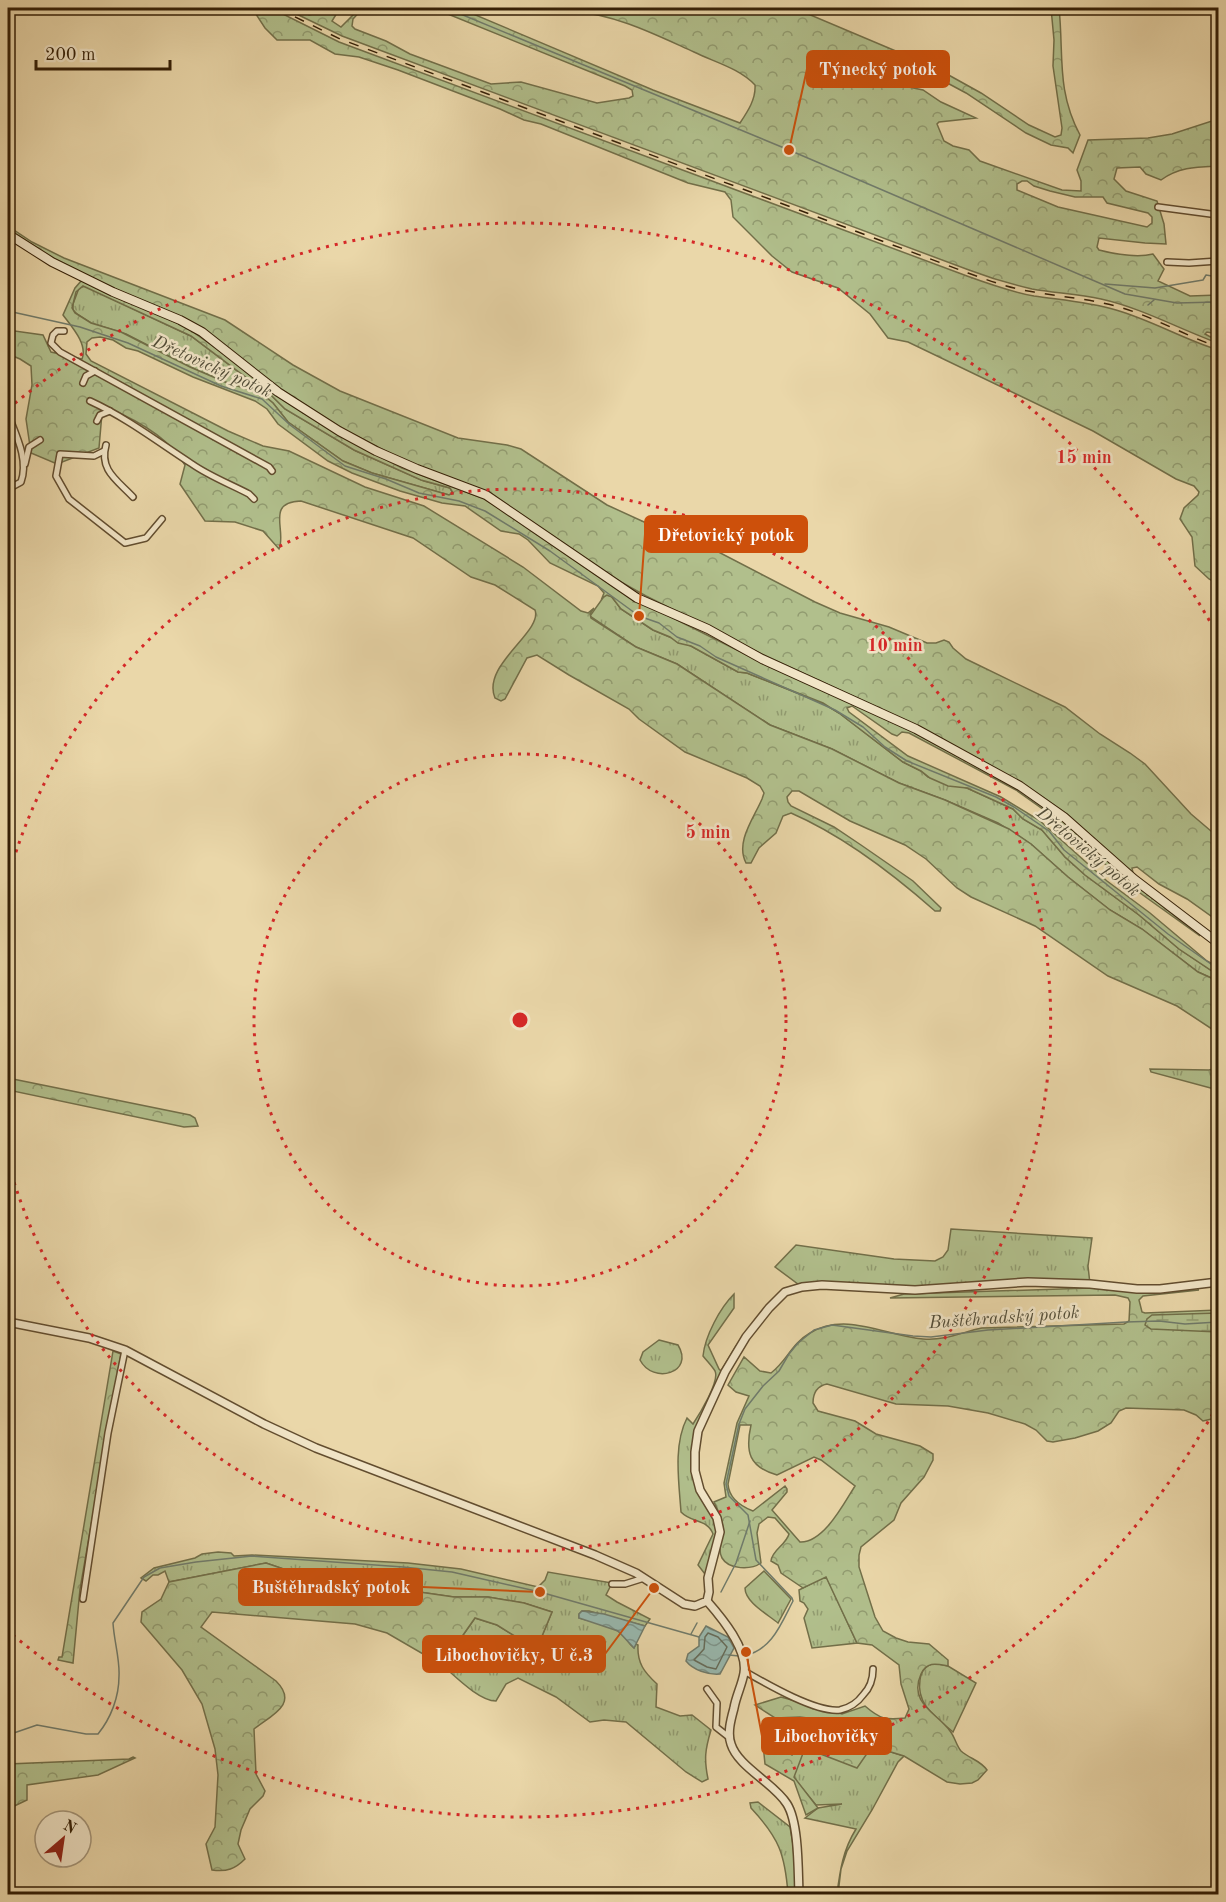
<svg xmlns="http://www.w3.org/2000/svg" width="1226" height="1902" font-family="'Old Standard TT',serif">
	<style>
		.grass { fill: url(#grass-tufts); stroke: #726f49; stroke-width: 1.5 }
		.forest { fill: url(#forest-crowns); stroke: #726f49; stroke-width: 1.5; fill-rule: evenodd }
		.wetland { fill: url(#wetland-marsh); stroke: #726f49; stroke-width: 1.5 }
		.water { fill: url(#water-waves); stroke: #707b6b; stroke-width: 1.5 }
		.lines { fill: none; stroke-linecap: round; stroke-linejoin: round }
		.shore { stroke: #666c5a; stroke-width: 1.5 }
		.stream { stroke: #707b6b; stroke-width: 1.5 }
		.minor-casing { stroke: #624d2f; stroke-width: 8 }
		.tertiary-casing { stroke: #624d2f; stroke-width: 10 }
		.secondary-casing { stroke: #341f06; stroke-width: 10 }
		.minor { stroke: #f1e5c7; stroke-width: 5 }
		.tertiary { stroke: #f1e5c7; stroke-width: 7 }
		.secondary { stroke: #f1e5c7; stroke-width: 8 }
		.rail { stroke: #341f06; stroke-width: 1.5; stroke-dasharray: 10 10; stroke-linecap: butt }
		.ring { fill: none; stroke: #d62828; stroke-width: 3; stroke-dasharray: 3 6 }
		.labels { text-anchor: middle; dominant-baseline: central; stroke-width: 5; stroke-linejoin: round; paint-order: stroke }
		.water-label { font-size: 18px; font-style: italic; fill: #524d38; stroke: #f1e5c7 }
		.centre { fill: #d62828; stroke: #f1e5c7; stroke-width: 3 }
		.ring-label { font-size: 18px; text-anchor: middle; font-weight: bold; fill: #d62828; stroke: #f1e5c7; stroke-width: 5; stroke-linejoin: round; paint-order: stroke }
		.leader { fill: none; stroke: #cd500b; stroke-width: 2 }
		.callout-dot { fill: #cd500b; stroke: #f1e5c7; stroke-width: 2 }
		.callout { fill: #cd500b; stroke: #cd500b; stroke-width: 2 }
		.callout-label { font-size: 18px; text-anchor: middle; font-weight: bold; fill: #fff }
	</style>
	<defs>
		<pattern id="grass-tufts" width="24" height="20" patternUnits="userSpaceOnUse" patternTransform="scale(1.5)"><rect width="24" height="20" fill="#b1bf8c"/><path d="M3 7l-1-3M5 7V3M7 7l1-3M15 17l-1-3M17 17v-4M19 17l1-3" fill="none" stroke="#919b70"/></pattern>
		<pattern id="forest-crowns" width="20" height="18" patternUnits="userSpaceOnUse" patternTransform="scale(1.5)"><rect width="20" height="18" fill="#b1bf8c"/><path d="M2 6a3 3 0 1 1 6 0M12 15a3 3 0 1 1 6 0" fill="none" stroke="#919b70"/></pattern>
		<pattern id="wetland-marsh" width="20" height="14" patternUnits="userSpaceOnUse" patternTransform="scale(1.5)"><rect width="20" height="14" fill="#b1bf8c"/><path d="M1 5h8M5 5V1M11 12h8M15 12V8" fill="none" stroke="#919b70"/></pattern>
		<pattern id="water-waves" width="16" height="10" patternUnits="userSpaceOnUse" patternTransform="scale(1.5)"><rect width="16" height="10" fill="#98b8ae"/><path d="M0 5q4-4 8 0t8 0" fill="none" stroke="#7d958c"/></pattern>
	</defs>
	<rect width="100%" height="100%" fill="#ead7a9"/>
	<filter id="stains"><feTurbulence type="fractalNoise" baseFrequency=".00333" numOctaves="4"/><feColorMatrix values="0 0 0 0 .2 0 0 0 0 .09 0 0 0 0 .02 0 0 0 .5 -.17"/></filter>
	<radialGradient id="worn" r=".72"><stop offset=".6" stop-color="#630" stop-opacity="0"/><stop offset="1" stop-color="#630" stop-opacity=".3"/></radialGradient>
	<g class="grass">
		<polygon points="301,8 339,8 309,15"/>
		<polygon points="85,286 191,336 253,383 269,393 285,409 356,451 424,481 450,488 453,493 449,495 372,473 343,461 288,422 273,403 262,394 225,382 190,367 126,334 91,323 77,314 73,310 73,304 79,288"/>
		<polygon points="605,595 611,596 621,609 653,630 691,646 738,672 747,673 824,704 839,713 903,762 921,771 928,777 967,788 1013,809 1023,819 1042,830 1065,857 1085,875 1139,915 1179,949 1218,975 1218,981 1198,972 1142,929 1110,910 1068,877 1031,844 998,823 945,800 899,783 832,749 770,725 677,664 636,647 590,616"/>
		<polygon points="1218,1068 1218,1090 1151,1072 1150,1069 1209,1070"/>
		<polygon points="951,1229 1092,1238 1088,1266 1090,1284 1028,1282 915,1290 802,1287 775,1267 796,1245 894,1259 935,1261 943,1257 948,1250"/>
		<path d="M 734,1294 L 734,1308 L 708,1345 L 719,1369 L 721,1371 L 736,1346 L 754,1322 L 698,1431 L 695,1471 L 720,1532 L 708,1578 L 698,1565 L 713,1534 C 708,1519 691,1523 681,1512 C 679,1483 673,1445 687,1418 L 693,1424 C 699,1415 720,1381 715,1371 C 712,1366 707,1361 703,1356 C 705,1336 720,1308 734,1294 Z"/>
		<path d="M 659,1340 L 678,1345 C 695,1373 653,1385 640,1360 L 643,1352 Z"/>
		<path d="M 218,1552 L 231,1553 L 234,1556 L 252,1555 L 408,1563 L 461,1569 L 538,1587 L 545,1580 L 548,1572 L 612,1583 L 606,1595 L 617,1602 L 650,1619 L 645,1626 L 589,1611 L 582,1611 L 579,1614 L 579,1618 C 592,1622 611,1625 621,1633 C 627,1638 628,1644 634,1648 L 636,1644 L 638,1645 C 637,1663 644,1672 657,1684 L 656,1707 L 680,1716 L 692,1715 L 711,1730 C 705,1750 704,1759 708,1779 L 702,1782 L 686,1772 L 626,1722 L 604,1720 L 590,1722 L 556,1697 L 518,1678 L 506,1684 L 496,1701 C 479,1701 455,1676 442,1665 L 475,1618 L 497,1625 L 531,1646 L 542,1636 L 552,1612 L 524,1603 L 488,1597 L 454,1597 L 301,1575 L 266,1563 L 169,1582 L 165,1571 L 158,1575 L 153,1575 L 146,1581 L 141,1578 L 154,1568 L 195,1558 L 202,1554 Z"/>
		<path d="M 764,1571 L 791,1599 L 778,1623 C 767,1614 745,1602 745,1588 Z"/>
		<polygon points="826,1576 857,1643 812,1648 804,1618 808,1609 804,1603 800,1601 799,1590"/>
		<path d="M 934,1663 L 948,1666 L 976,1683 L 953,1732 C 936,1717 916,1705 920,1680 C 921,1670 926,1666 934,1663 Z"/>
		<path d="M 805,1747 L 868,1752 L 878,1748 L 904,1756 L 898,1762 L 872,1810 L 847,1851 L 841,1869 L 838,1894 L 837,1894 C 840,1870 843,1850 856,1829 L 805,1818 L 818,1808 L 842,1804 L 816,1805 L 793,1777 Z"/>
		<path d="M 758,1802 L 790,1827 L 793,1845 L 797,1894 L 788,1894 C 785,1854 779,1838 751,1808 L 750,1803 Z"/>
	</g>
	<g class="forest">
		<path d="M 252,8 L 271,8 L 339,42 L 967,276 C 989,284 1011,292 1034,296 C 1061,300 1089,302 1116,310 C 1151,320 1183,339 1218,350 L 1218,584 L 1209,579 L 1195,566 L 1192,537 L 1180,519 L 1184,508 L 1198,495 L 1199,492 L 1194,486 L 1176,479 L 1093,431 L 908,342 L 888,338 L 870,314 L 838,288 L 792,272 L 772,256 L 733,217 L 731,200 L 725,192 L 688,183 L 541,124 L 524,120 L 500,109 L 398,70 L 359,57 L 335,54 L 310,40 L 277,40 L 265,28 Z"/>
		<path d="M 284,8 L 301,8 L 309,15 L 340,8 L 332,21 L 341,27 L 360,8 L 363,8 L 353,19 L 352,26 L 355,29 L 386,41 L 410,54 L 491,84 L 521,82 L 597,103 L 629,98 L 633,96 L 632,90 L 625,86 L 433,8 L 459,8 L 653,90 L 740,123 C 748,111 756,99 755,85 C 739,68 714,62 694,52 C 654,34 617,15 572,11 C 550,9 522,19 503,8 L 794,8 L 936,68 L 981,93 L 1029,125 L 1055,137 L 1061,135 L 1062,128 L 1053,66 L 1054,40 L 1051,8 L 1059,8 C 1064,54 1056,90 1080,135 L 1073,153 L 1068,148 L 1051,145 L 1026,133 L 966,93 L 897,56 L 886,53 L 880,73 L 883,77 L 899,85 L 923,90 L 941,102 L 976,118 L 939,122 L 937,124 L 944,141 L 953,146 L 969,150 L 980,161 L 1062,190 L 1081,191 L 1081,181 L 1077,170 L 1088,140 L 1148,138 L 1172,134 L 1218,119 L 1218,166 C 1197,167 1179,167 1161,180 L 1146,174 L 1140,167 L 1117,168 L 1114,179 L 1126,191 L 1157,201 L 1164,224 L 1166,244 L 1145,243 L 1099,238 L 1097,247 L 1099,250 C 1115,254 1137,258 1153,254 L 1164,269 L 1158,281 L 1190,296 L 1218,295 L 1218,334 L 1207,332 L 1205,334 L 1218,341 L 1218,343 C 1179,329 1142,308 1101,299 C 1078,294 1055,293 1032,289 C 1010,284 990,278 969,270 L 342,36 ZM 1022,181 L 1027,181 L 1034,186 L 1050,191 L 1075,197 L 1103,197 L 1107,203 L 1148,213 L 1152,217 L 1152,223 L 1147,227 L 1058,207 L 1017,190 L 1017,184 Z"/>
		<polygon points="8,226 32,242 64,258 225,320 293,365 340,391 458,438 507,445 521,449 607,505 655,527 705,545 815,602 840,613 889,627 927,643 936,643 944,640 949,642 953,648 966,659 1065,707 1100,734 1130,753 1145,764 1191,814 1218,837 1218,921 1187,899 1159,884 1137,867 1132,868 1133,873 1131,872 1067,814 1022,783 917,726 764,655 646,596 612,577 488,492 405,461 341,428 282,390 190,321 115,289 53,259 8,230"/>
		<path d="M 82,280 L 186,327 L 337,434 L 402,468 L 485,499 L 643,603 L 761,662 L 914,732 L 1018,789 L 1062,820 L 1132,882 L 1200,936 L 1133,888 L 1077,840 L 1058,820 L 1016,790 L 909,733 L 902,732 L 897,736 L 892,734 L 852,706 L 847,708 L 849,712 L 908,756 L 1001,797 L 1039,820 L 1107,881 L 1150,913 L 1207,961 L 1218,967 L 1218,975 L 1179,949 L 1139,915 L 1085,875 L 1065,857 L 1042,830 L 1023,819 L 1013,809 L 967,788 L 948,786 L 930,778 L 921,771 L 903,762 L 839,713 L 823,703 L 747,673 L 738,672 L 691,646 L 678,643 L 670,637 L 653,630 L 621,609 L 612,597 L 607,595 L 602,598 L 604,593 L 598,586 L 550,563 L 528,540 L 519,534 L 501,531 L 465,506 L 442,503 L 400,491 L 352,473 L 328,461 L 278,424 L 267,409 L 255,401 L 193,377 L 138,351 L 126,348 L 113,340 L 100,337 L 92,338 L 87,342 L 86,354 L 91,361 L 228,431 L 263,446 L 289,451 L 365,487 L 424,506 L 523,567 L 581,611 L 588,613 L 594,608 L 590,614 L 591,618 L 636,647 L 677,664 L 770,725 L 832,749 L 899,783 L 945,800 L 1009,829 L 1031,844 L 1068,877 L 1110,910 L 1142,929 L 1198,972 L 1218,981 L 1218,1033 L 1177,1006 L 1108,976 L 1035,926 L 971,897 L 957,888 L 926,859 L 905,845 L 850,821 L 799,791 L 792,791 L 787,797 L 788,802 L 791,806 L 834,827 L 861,845 L 913,881 L 941,908 L 940,911 L 935,911 C 892,873 844,836 791,813 L 783,816 L 776,833 L 759,848 L 751,863 L 746,863 C 735,842 754,818 762,799 L 764,793 L 760,786 L 747,778 L 685,752 L 639,719 L 629,709 L 569,675 L 537,655 L 527,658 L 505,699 L 501,701 L 495,698 C 481,665 543,632 535,610 L 495,585 L 471,577 L 413,538 L 301,501 C 265,502 287,531 279,549 L 263,531 L 235,522 L 205,521 L 180,484 L 185,465 C 169,438 139,421 110,409 L 102,413 L 99,448 L 57,464 L 31,453 L 26,419 L 32,385 L 31,366 L 20,359 L 8,354 L 8,330 L 43,335 L 51,352 L 82,359 C 88,344 71,326 63,315 L 75,288 ZM 83,286 L 191,336 L 256,385 L 269,393 L 285,409 L 354,450 L 421,480 L 450,488 L 453,493 L 449,495 L 372,473 L 343,461 L 288,422 L 273,403 L 262,394 L 225,382 L 190,367 L 121,332 L 91,323 L 75,313 L 72,308 L 76,292 Z"/>
		<polygon points="8,1078 190,1115 195,1118 198,1126 184,1127 8,1090"/>
		<path d="M 1090,1288 L 1132,1292 L 1199,1290 L 1143,1296 L 1139,1300 L 1142,1312 L 1145,1313 L 1218,1310 L 1218,1415 L 1216,1418 L 1203,1421 L 1196,1415 L 1184,1410 L 1126,1408 L 1119,1411 L 1111,1423 L 1098,1431 L 1075,1438 L 1053,1442 L 1047,1441 L 1036,1430 L 1025,1424 L 988,1413 L 948,1406 L 896,1404 L 827,1384 C 817,1386 813,1393 813,1403 L 818,1411 L 855,1421 L 876,1434 L 920,1446 L 933,1454 L 933,1460 L 924,1477 L 901,1503 L 894,1520 L 861,1547 L 859,1555 L 859,1567 L 875,1617 L 883,1631 L 896,1638 L 908,1642 L 929,1644 L 948,1660 L 948,1666 C 937,1664 927,1661 921,1674 C 908,1703 937,1713 950,1731 C 955,1737 956,1745 961,1751 C 970,1759 980,1760 987,1770 L 978,1780 L 972,1783 L 960,1784 L 947,1782 L 904,1756 L 878,1748 L 868,1752 L 857,1768 L 805,1748 L 794,1777 L 818,1808 L 806,1815 L 794,1781 L 765,1764 L 762,1734 L 792,1755 L 808,1742 L 822,1741 L 825,1730 L 823,1720 L 800,1717 L 775,1718 L 755,1705 L 781,1697 L 842,1714 L 865,1706 C 880,1719 885,1720 905,1718 L 909,1709 L 901,1684 L 899,1665 L 872,1645 L 857,1643 L 826,1577 L 803,1588 L 781,1573 L 778,1565 L 771,1561 C 772,1550 786,1545 789,1534 L 775,1518 L 768,1517 L 759,1524 L 757,1533 L 761,1563 C 751,1570 729,1570 722,1558 C 717,1549 723,1539 723,1530 C 723,1520 718,1510 714,1502 L 726,1497 L 724,1483 L 737,1423 L 749,1396 L 736,1392 L 728,1385 L 744,1357 L 760,1371 L 771,1373 C 787,1361 791,1344 810,1333 C 846,1311 886,1336 923,1339 C 945,1341 962,1332 982,1328 L 1124,1324 L 1129,1321 L 1130,1302 L 1128,1298 L 1115,1295 L 890,1298 L 904,1294 ZM 740,1425 L 751,1425 C 745,1452 749,1467 777,1475 L 814,1457 L 821,1460 L 855,1486 C 844,1503 824,1543 800,1542 L 772,1510 L 787,1492 L 787,1489 L 785,1486 L 753,1511 C 740,1506 729,1498 728,1484 Z"/>
		<polygon points="113,1351 121,1354 80,1589 73,1663 58,1660 59,1657 62,1657"/>
		<path d="M 266,1563 L 301,1575 L 454,1597 L 488,1597 L 524,1603 L 552,1612 L 542,1636 L 531,1646 L 497,1625 L 475,1618 L 442,1665 L 387,1633 L 355,1624 L 212,1612 L 201,1627 L 276,1681 C 299,1704 272,1715 254,1729 L 256,1774 L 265,1791 L 263,1796 L 250,1809 L 241,1830 L 238,1844 L 245,1859 C 235,1869 227,1872 212,1870 L 206,1844 L 215,1827 L 218,1775 L 215,1749 L 202,1704 L 182,1670 L 141,1622 L 142,1612 L 161,1599 L 169,1582 Z"/>
		<polygon points="133,1757 135,1758 98,1775 27,1785 27,1800 8,1809 8,1764 129,1759"/>
	</g>
	<polygon class="wetland" points="1218,1313 1218,1332 1151,1329 1145,1325 1147,1319 1152,1315"/>
	<g class="water">
		<polygon points="582,1611 604,1614 645,1626 634,1648 618,1631 579,1618 579,1614"/>
		<path d="M 706,1626 L 728,1637 L 734,1648 L 720,1674 C 708,1675 693,1670 686,1661 L 688,1654 L 699,1646 L 699,1637 Z"/>
	</g>
	<g class="lines">
		<polygon class="shore" points="708,1633 718,1637 727,1647 716,1669 707,1667 694,1660 704,1649 705,1637"/>
		<g class="stream">
			<polyline points="446,8 789,150 1125,294 1177,303 1218,302"/>
			<polyline points="1105,284 1155,288 1203,280 1206,275 1218,277"/>
			<polyline points="1148,305 1154,300"/>
			<polyline points="8,311 80,327 128,343 221,386 262,399 290,425 345,466 386,479 419,493 459,501 485,511 550,551 639,616 659,623 677,637 700,646 716,657 835,710 863,727 885,747 907,761 996,797 1014,807 1049,831 1064,850 1168,934 1218,969"/>
			<polyline points="721,1592 736,1563 750,1521"/>
			<polyline points="691,1634 697,1623"/>
			<polyline points="729,1655 739,1656"/>
			<path d="M 744,1656 C 772,1650 781,1624 793,1601 L 792,1598 L 756,1560 L 748,1515 L 729,1496 L 726,1484 L 739,1424 L 745,1409 L 763,1386 L 779,1371 L 789,1354 L 798,1343 L 814,1330 L 832,1325 L 913,1336 L 931,1337 L 988,1330 L 1126,1322 L 1159,1321 L 1185,1324 L 1218,1322"/>
			<path d="M 8,1735 L 37,1725 L 86,1734 L 98,1734 C 111,1718 119,1697 119,1676 C 120,1659 114,1641 113,1623 L 144,1577 L 160,1568 L 196,1562 L 252,1556 L 403,1567 L 452,1572 L 540,1592 L 699,1637"/>
		</g>
		<g class="minor-casing">
			<g id="minor">
				<polyline points="1158,207 1218,215"/>
				<polyline points="1167,262 1189,263 1218,261"/>
				<polyline points="64,331 57,331 53,335 51,343 60,352 269,467 272,471"/>
				<polyline points="83,383 86,376 95,371"/>
				<path d="M 90,401 C 127,418 158,442 192,464 C 209,476 230,484 249,494 L 254,499"/>
				<path d="M 8,414 C 16,435 29,460 21,482 L 8,489"/>
				<polyline points="97,421 100,415 110,411"/>
				<path d="M 106,445 C 99,470 117,480 133,497"/>
				<polyline points="104,451 94,456 60,454 56,476 69,499 125,543 146,538 162,519"/>
				<polyline points="25,464 29,447 40,440"/>
				<polyline points="612,1584 625,1584 644,1578"/>
				<polyline points="83,1599 108,1433 125,1350"/>
				<path d="M 744,1671 C 765,1683 816,1713 840,1710 C 849,1708 858,1702 863,1695 C 870,1688 873,1679 873,1669"/>
				<polyline points="707,1689 717,1703 716,1727 730,1738"/>
			</g>
		</g>
		<g class="tertiary-casing">
			<g id="tertiary">
				<polyline points="8,1322 89,1338 125,1350 264,1424 316,1448 595,1555 636,1573 684,1604 695,1606 707,1601 709,1592 708,1578 720,1532 717,1518 700,1490 695,1471 695,1452 698,1431 725,1372 746,1337 769,1308 785,1292 802,1287 822,1285 915,1290 1028,1282 1090,1284 1137,1289 1160,1289 1218,1282"/>
				<path d="M 707,1601 C 722,1618 748,1649 744,1673 C 742,1685 736,1696 734,1708 C 731,1719 727,1733 731,1744 C 738,1767 774,1783 787,1804 C 799,1823 798,1871 799,1894"/>
			</g>
		</g>
		<g class="secondary-casing">
			<polyline id="secondary" points="8,234 52,262 113,292 180,320 202,332 278,392 339,431 376,451 417,469 486,495 637,598 708,629 762,659 916,729 1020,786 1064,817 1134,879 1218,943"/>
		</g>
		<use href="#minor" class="minor"/>
		<use href="#tertiary" class="tertiary"/>
		<use href="#secondary" class="secondary"/>
		<path class="rail" d="M 277,8 L 340,39 L 968,273 C 990,281 1012,289 1034,292 C 1062,297 1089,299 1116,306 C 1152,316 1184,335 1218,347"/>
	</g>
	<g class="ring">
		<circle cx="520" cy="1020" r="266"/>
		<path d="M8 878A531 531 0 1 1 8 1162"/>
		<path d="M1217 1406A797 797 0 0 1 8 1631M8 409A797 797 0 0 1 1217 634"/>
	</g>
	<g class="labels">
		<g class="water-label">
			<text transform="translate(212 367) rotate(24)">Dřetovický potok</text>
			<text transform="translate(1088 852) rotate(40)">Dřetovický potok</text>
			<text transform="translate(1004 1318) rotate(-4)">Buštěhradský potok</text>
		</g>
	</g>
	<circle cx="520" cy="1020" r="9" class="centre"/>
	<g class="ring-label">
		<text x="1084" y="463">15 min</text>
		<text x="895" y="651">10 min</text>
		<text x="708" y="838">5 min</text>
	</g>
	<path class="leader" d="M789 150L807 69M639 616L645 534M540 1592L422 1587M654 1588L605 1654M746 1652L762 1736"/>
	<g class="callout-dot">
		<circle cx="789" cy="150" r="6"/>
		<circle cx="639" cy="616" r="6"/>
		<circle cx="540" cy="1592" r="6"/>
		<circle cx="654" cy="1588" r="6"/>
		<circle cx="746" cy="1652" r="6"/>
	</g>
	<g class="callout">
		<rect x="807" y="51" width="142" height="36" rx="6"/>
		<rect x="645" y="516" width="162" height="36" rx="6"/>
		<rect x="239" y="1569" width="183" height="36" rx="6"/>
		<rect x="423" y="1636" width="182" height="36" rx="6"/>
		<rect x="762" y="1718" width="129" height="36" rx="6"/>
	</g>
	<g class="callout-label">
		<text x="878" y="75">Týnecký potok</text>
		<text x="726" y="541">Dřetovický potok</text>
		<text x="331" y="1593">Buštěhradský potok</text>
		<text x="514" y="1661">Libochovičky, U č.3</text>
		<text x="826" y="1742">Libochovičky</text>
	</g>
	<rect width="1226" height="1902" fill="none" stroke="#ead7a9" stroke-width="30"/>
	<rect x="9" y="9" width="1208" height="1884" fill="none" stroke="#341f06" stroke-width="3"/>
	<rect x="15" y="15" width="1196" height="1872" fill="none" stroke="#341f06" stroke-width="1.5"/>
	<g transform="translate(63 1839) rotate(29)"><circle r="28" fill="#f1e5c7" stroke="#a5967a" stroke-width="1.5"/>
	<path d="M0-4.5L10 22L0 15L-10 22Z" fill="#8f2418"/>
	<text y="-9" font-size="16" font-weight="bold" text-anchor="middle" fill="#341f06">N</text>
	</g>
	<path d="M36 60v9h134v-9" fill="none" stroke="#341f06" stroke-width="3"/>
	<text x="45" y="60" font-size="18" fill="#341f06" stroke="#f1e5c7" stroke-width="4.5" paint-order="stroke">200 m</text>
	<rect width="100%" height="100%" filter="url(#stains)"/>
	<rect width="100%" height="100%" fill="url(#worn)"/>
</svg>
